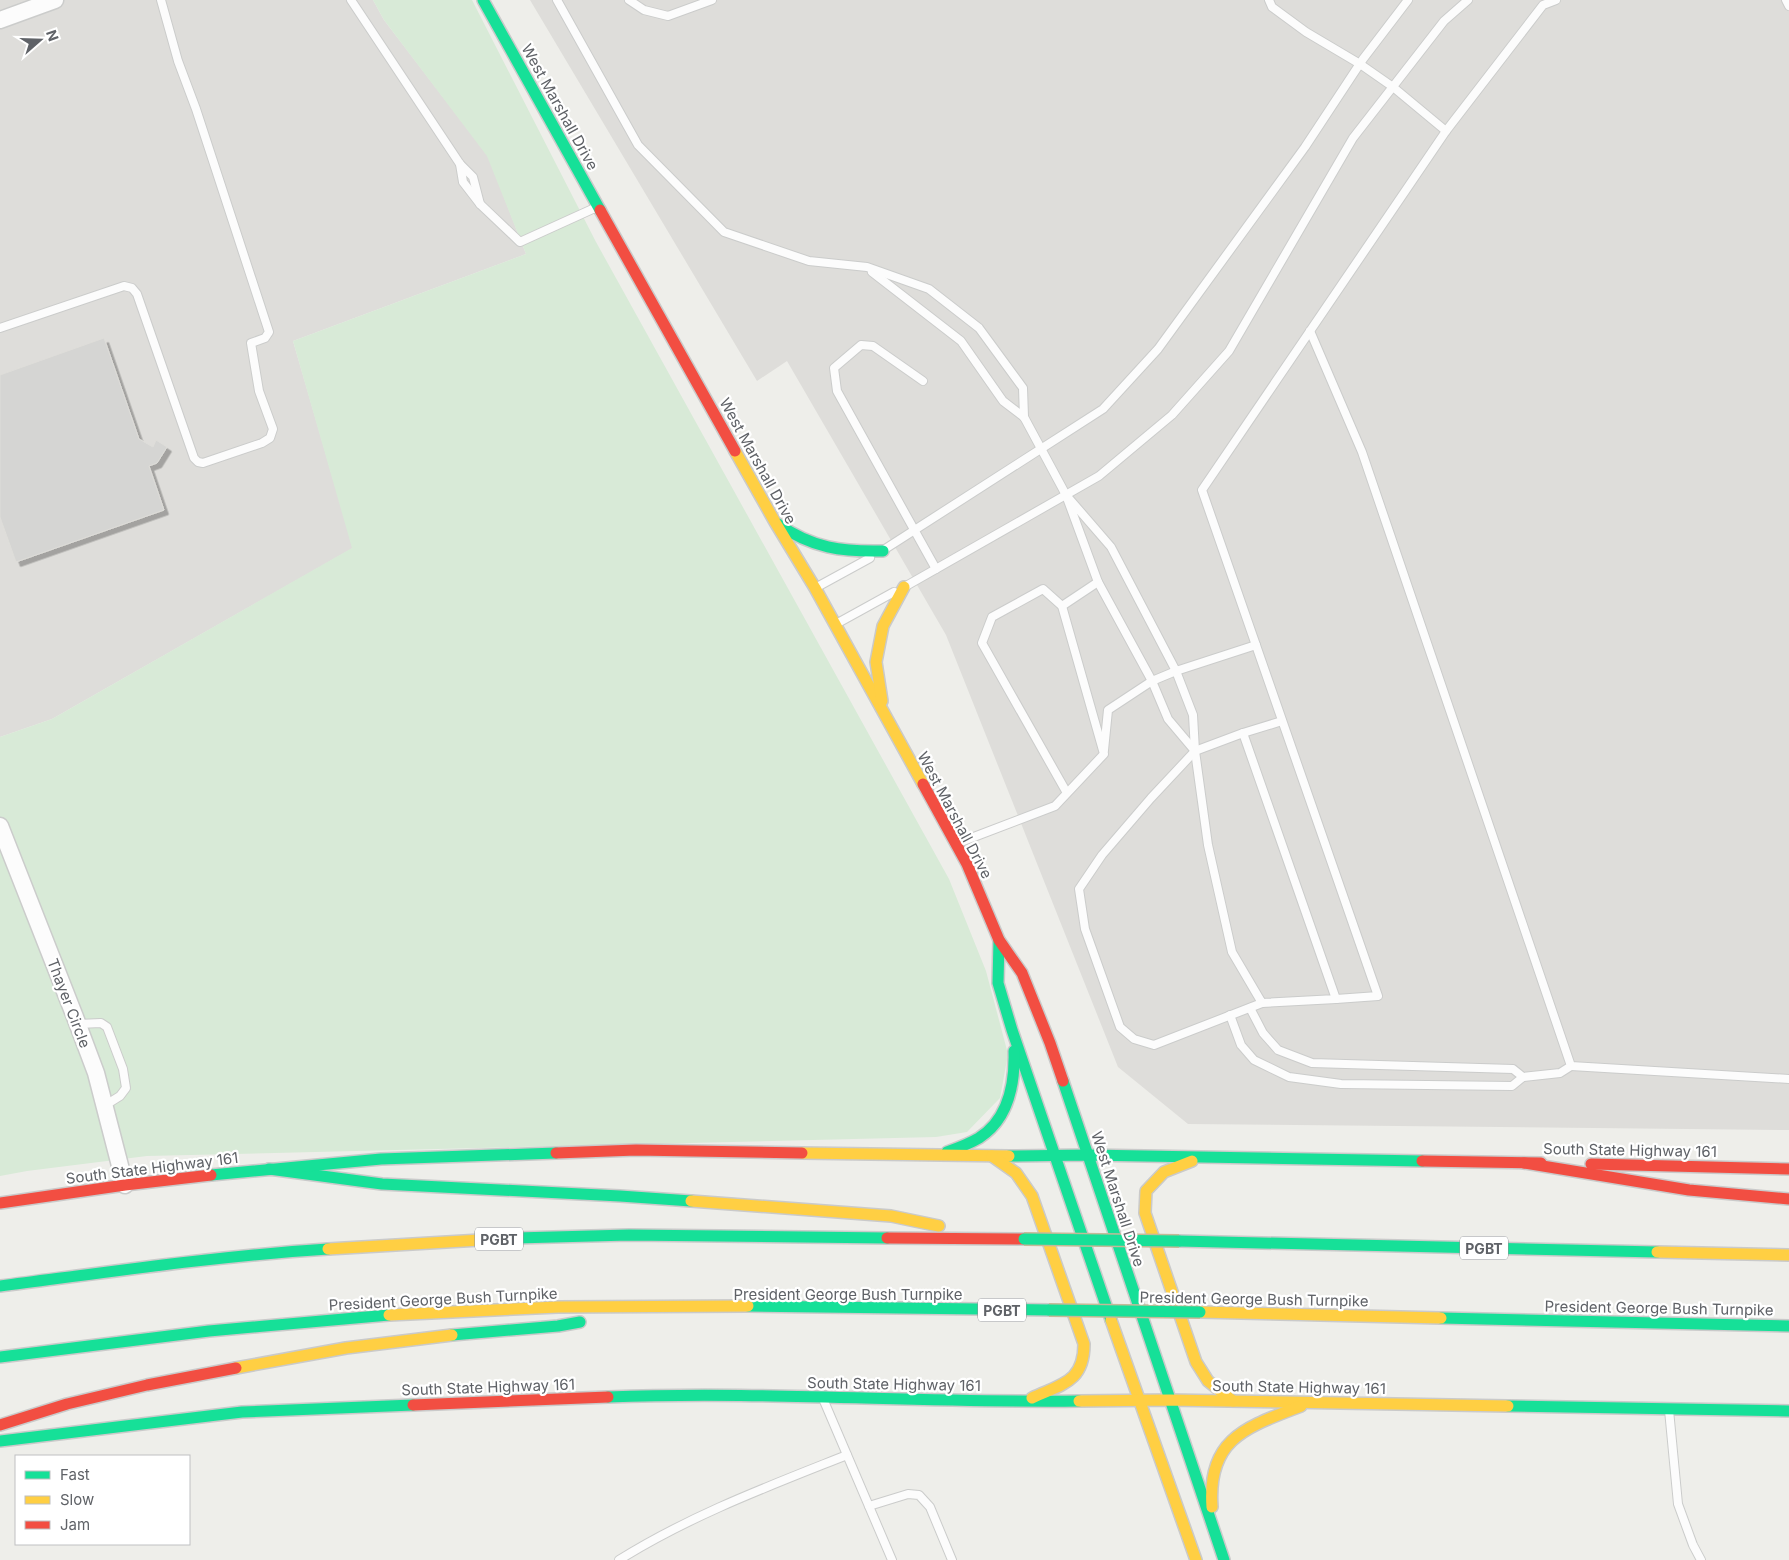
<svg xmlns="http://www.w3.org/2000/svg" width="1789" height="1560" font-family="Inter,sans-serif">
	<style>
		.industrial { fill: #deddda }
		.green { fill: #d8ead7 }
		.building { fill: #d5d5d3; stroke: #deddd9; filter: url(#shadow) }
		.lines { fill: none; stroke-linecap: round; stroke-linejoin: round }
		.lane-casing { stroke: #cbcccb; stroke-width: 10 }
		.street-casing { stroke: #cbcccb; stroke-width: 19 }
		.fast-casing { stroke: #cacaca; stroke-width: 14 }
		.slow-casing { stroke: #cacaca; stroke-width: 14 }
		.jam-casing { stroke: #cacaca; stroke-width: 14 }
		.lane { stroke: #fcfcfc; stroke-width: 8 }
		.street { stroke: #fcfcfc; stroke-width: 16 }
		.fast { stroke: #16e098; stroke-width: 11 }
		.slow { stroke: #ffcf43; stroke-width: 11 }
		.jam { stroke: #f24e42; stroke-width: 11 }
		.fast-bridge-casing { stroke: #c5b998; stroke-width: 14; stroke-linecap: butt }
		.fast-bridge { stroke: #16e098; stroke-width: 11 }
		.labels { text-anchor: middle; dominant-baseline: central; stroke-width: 4.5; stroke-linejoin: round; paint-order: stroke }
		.shield { fill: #fff; stroke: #8f9195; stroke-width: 1 }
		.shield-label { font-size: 14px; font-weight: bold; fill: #5f6267 }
		.street-label { font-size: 15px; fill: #5f6267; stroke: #fff }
	</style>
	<defs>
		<filter id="shadow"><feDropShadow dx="4.5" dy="4.5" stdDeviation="0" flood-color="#0004"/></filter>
	</defs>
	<rect width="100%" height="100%" fill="#eeeeea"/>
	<g class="industrial">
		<polygon points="0,0 373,0 384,20 488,156 526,254 293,341 353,548 52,719 0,737"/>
		<polygon points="530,0 1789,0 1789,1130 1188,1124 1118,1067 946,635 787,361 757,381"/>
	</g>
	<polygon class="green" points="373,0 472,0 596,242 949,879 986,971 1008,1054 1000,1098 967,1132 936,1137 147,1156 27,1171 0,1176 0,737 52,719 352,548 293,341 526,254 487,156 384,20"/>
	<polygon class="building" points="104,338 139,439 153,447 156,440 167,447 157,463 149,466 164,510 16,562 0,517 0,375"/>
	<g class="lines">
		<g class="lane-casing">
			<g id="lane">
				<polyline points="351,0 460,164 473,177 480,204"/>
				<polyline points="557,0 638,145 724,232 809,261 867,267 929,289 979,328 1023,388 1024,417"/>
				<polyline points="629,0 644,10 668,16 712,0"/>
				<polyline points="1269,0 1272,7 1306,32 1360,64 1393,87 1446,131 1202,490 1378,996 1336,999"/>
				<polyline points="1786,0 1789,6"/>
				<polyline points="1446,131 1543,5 1556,0"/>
				<polyline points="460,164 463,182 480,204 520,242 597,207"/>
				<polyline points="872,272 961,341 1003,401 1024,417 1066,495 1098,582 1152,681 1168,719 1195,751"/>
				<polyline points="0,328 124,286 132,288 137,294 194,458 198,462 203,463 262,443 270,438 273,429 259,391 251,343 265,338 269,332 196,109 178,61 161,0"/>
				<polyline points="1310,331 1362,452 1571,1066 1789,1079"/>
				<polyline points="923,381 873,346 861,345 834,368 837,391 936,569"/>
				<polyline points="1066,495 1111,547 1176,671 1193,715 1195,751 1208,845 1232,952 1262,1003 1336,999 1243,733"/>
				<polyline points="885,549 1103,409 1158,349 1305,147 1363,59 1408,0"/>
				<polyline points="906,586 1099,476 1172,415 1229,351 1353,138 1444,21 1468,0"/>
				<polyline points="817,587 870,558"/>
				<polyline points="1062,606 1098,582"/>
				<polyline points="836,624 894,592"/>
				<polyline points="1104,750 1108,710 1152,681 1176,671 1256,645"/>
				<polyline points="958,843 1055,806 1104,754 1062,606 1043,589 992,617 982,643 1067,793"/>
				<polyline points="1262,1003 1154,1045 1134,1039 1120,1027 1085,929 1079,889 1102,855 1151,798 1195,751 1243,733 1282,721"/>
				<polyline points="1250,1008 1263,1033 1278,1050 1312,1063 1513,1069 1523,1077"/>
				<polyline points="1230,1015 1241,1045 1254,1060 1289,1077 1341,1084 1512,1086 1523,1077 1560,1073 1571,1066"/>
				<polyline points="78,1024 101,1023 107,1027 123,1069 126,1088 120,1096 104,1106"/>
				<polyline points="824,1401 892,1560"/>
				<polyline points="1669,1410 1678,1504 1693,1545 1701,1560"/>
				<polyline points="869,1506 908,1494 919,1495 930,1507 952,1560"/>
				<path d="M 619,1560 C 691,1515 769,1486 847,1455"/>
			</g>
		</g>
		<g class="street-casing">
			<g id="street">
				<polyline points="0,20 55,0"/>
				<polyline points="0,826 75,1017 96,1073 125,1185"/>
			</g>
		</g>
		<g class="fast-casing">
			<g id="fast">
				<polyline points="483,0 600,210"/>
				<path d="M 778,524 C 812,548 842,552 883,551"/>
				<polyline points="999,940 998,983 1012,1030 1111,1320"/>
				<polyline points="1063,1081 1224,1560"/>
				<path d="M 947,1152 C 958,1148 969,1144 979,1138 C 1009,1119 1015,1083 1014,1051"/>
				<polyline points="1009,1156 1088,1155 1422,1161"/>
				<polyline points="269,1169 382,1184 620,1196 691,1201"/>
				<polyline points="211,1175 381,1159 556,1153"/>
				<polyline points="516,1238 629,1235 887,1238"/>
				<polyline points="1179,1241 1657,1252"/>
				<path d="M 0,1286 C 109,1272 218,1256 328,1249"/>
				<polyline points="748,1306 1049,1310"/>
				<polyline points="1441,1318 1789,1326"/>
				<polyline points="452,1335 558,1326 580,1322"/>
				<polyline points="0,1357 209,1331 389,1315"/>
				<path d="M 608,1397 C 765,1391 922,1403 1079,1401"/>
				<polyline points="1508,1406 1789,1411"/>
				<polyline points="0,1441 242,1412 413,1405"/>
			</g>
		</g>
		<g class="slow-casing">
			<g id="slow">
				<polyline points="735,451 775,522 815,588 923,784"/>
				<polyline points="882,701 876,662 883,626 904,587"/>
				<polyline points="802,1153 1009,1156"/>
				<path d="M 992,1156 L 1016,1173 L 1032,1196 L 1084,1344 C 1084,1382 1062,1384 1032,1398"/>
				<polyline points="1192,1161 1164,1172 1146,1191 1145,1213 1196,1362 1208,1381 1233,1401"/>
				<polyline points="691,1201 891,1216 939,1226"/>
				<polyline points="328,1249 516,1238"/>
				<polyline points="1657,1252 1789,1255"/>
				<polyline points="1200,1312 1441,1318"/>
				<polyline points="389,1315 558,1307 748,1306"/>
				<polyline points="1111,1320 1196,1560"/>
				<polyline points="236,1368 346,1348 452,1335"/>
				<polyline points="1079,1401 1169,1400 1508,1406"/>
				<path d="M 1212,1507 C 1207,1438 1247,1427 1301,1406"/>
			</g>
		</g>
		<g class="jam-casing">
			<g id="jam">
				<polyline points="600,210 735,451"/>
				<polyline points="923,784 967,864 999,940 1022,973 1050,1043 1063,1081"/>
				<polyline points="556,1153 636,1150 802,1153"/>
				<polyline points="1422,1161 1541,1163"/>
				<polyline points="1524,1163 1689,1190 1789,1199"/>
				<polyline points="1591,1164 1789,1169"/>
				<polyline points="0,1203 125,1185 211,1175"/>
				<polyline points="887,1238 1024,1239"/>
				<polyline points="413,1405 608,1397"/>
				<polyline points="0,1425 67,1404 147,1385 236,1368"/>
			</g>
		</g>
		<use href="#lane" class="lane"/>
		<use href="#street" class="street"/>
		<use href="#fast" class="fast"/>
		<use href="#slow" class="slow"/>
		<use href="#jam" class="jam"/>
		<g class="fast-bridge-casing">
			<g id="fast-bridge">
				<polyline points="1024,1239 1179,1241"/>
				<polyline points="1049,1310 1200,1312"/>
			</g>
		</g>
		<use href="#fast-bridge" class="fast-bridge"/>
	</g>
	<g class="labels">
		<g class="shield">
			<rect x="475" y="1227.5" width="48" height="23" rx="4"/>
			<rect x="1460" y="1236.5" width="48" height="23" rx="4"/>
			<rect x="978" y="1298.5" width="48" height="23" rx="4"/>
		</g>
		<g class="shield-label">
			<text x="499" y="1239">PGBT</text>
			<text x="1484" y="1248">PGBT</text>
			<text x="1002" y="1310">PGBT</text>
		</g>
		<g class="street-label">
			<text transform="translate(560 107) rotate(61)">West Marshall Drive</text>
			<text transform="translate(758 461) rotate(61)">West Marshall Drive</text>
			<text transform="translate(955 815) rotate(62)">West Marshall Drive</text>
			<text transform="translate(69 1003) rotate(69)">Thayer Circle</text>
			<text transform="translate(1630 1150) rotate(1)">South State Highway 161</text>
			<text transform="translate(152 1168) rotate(-7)">South State Highway 161</text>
			<text transform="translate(1118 1199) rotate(72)">West Marshall Drive</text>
			<text x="848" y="1294">President George Bush Turnpike</text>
			<text transform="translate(443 1299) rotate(-3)">President George Bush Turnpike</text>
			<text transform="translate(1254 1299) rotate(1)">President George Bush Turnpike</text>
			<text transform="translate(1659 1308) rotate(1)">President George Bush Turnpike</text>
			<text transform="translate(894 1384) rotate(1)">South State Highway 161</text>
			<text transform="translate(488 1387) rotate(-2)">South State Highway 161</text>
			<text transform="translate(1299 1387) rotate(1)">South State Highway 161</text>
		</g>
	</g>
	<rect x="15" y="1455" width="175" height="90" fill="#ffffff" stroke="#bfc0c2"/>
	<rect x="25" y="1471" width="25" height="8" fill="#16e098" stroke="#bfc0c2"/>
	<text x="60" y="1480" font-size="15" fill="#5f6267">Fast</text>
	<rect x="25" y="1496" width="25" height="8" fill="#ffcf43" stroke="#bfc0c2"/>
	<text x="60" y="1505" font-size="15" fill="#5f6267">Slow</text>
	<rect x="25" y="1521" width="25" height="8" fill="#f24e42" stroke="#bfc0c2"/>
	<text x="60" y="1530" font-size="15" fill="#5f6267">Jam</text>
	<g transform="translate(40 40) rotate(70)" stroke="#ffffff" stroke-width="4" paint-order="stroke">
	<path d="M0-4L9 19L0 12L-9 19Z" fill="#5f6267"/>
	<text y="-8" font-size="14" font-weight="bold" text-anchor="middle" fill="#5f6267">N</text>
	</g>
</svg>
